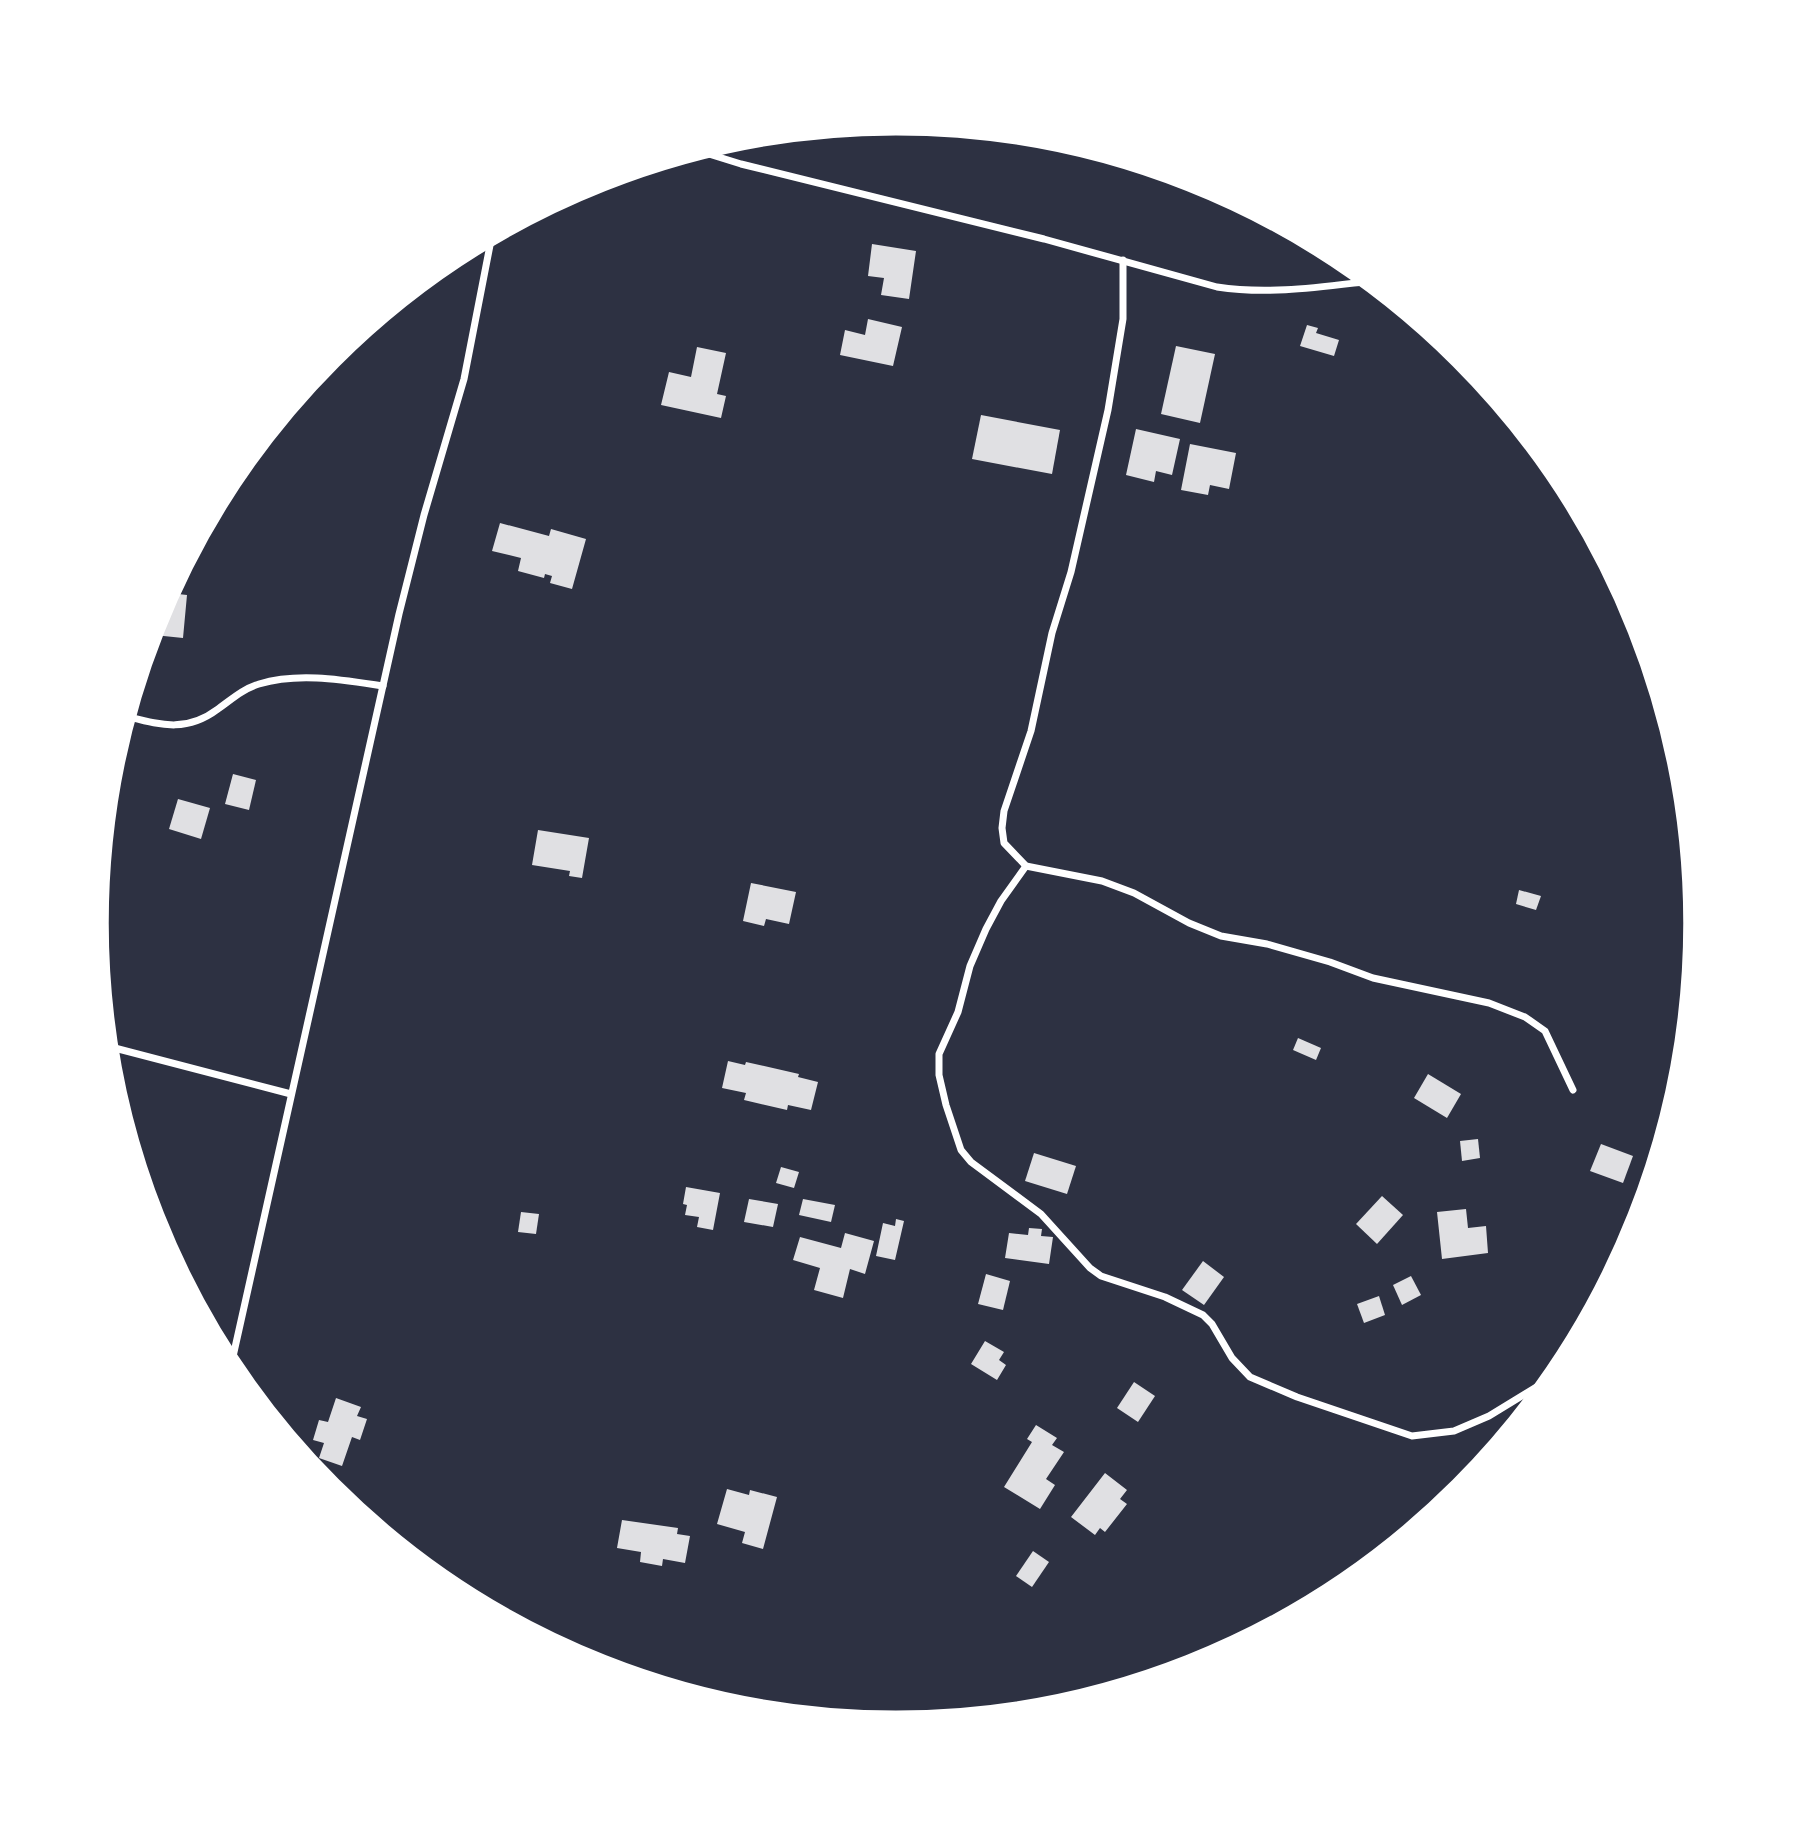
<svg xmlns="http://www.w3.org/2000/svg" width="1793" height="1847" font-family="'Source Serif 4',serif">
	<style>
		.building { fill: #e0e0e3 }
		.lines { fill: none; stroke-linecap: round; stroke-linejoin: round }
		.minor { stroke: #fff; stroke-width: 7 }
		.rim { fill: none; stroke: #fff; stroke-width: 3.5 }
	</style>
	<rect width="100%" height="100%" fill="#2d3142"/>
	<g class="building">
		<polygon points="872,244 916,251 909,299 881,295 884,278 868,276"/>
		<polygon points="458,253 450,271 439,266 451,256"/>
		<polygon points="868,319 902,327 893,366 840,355 845,330 865,335"/>
		<polygon points="1307,325 1318,328 1316,333 1339,340 1334,356 1300,346"/>
		<polygon points="1176,346 1215,354 1200,423 1161,414"/>
		<polygon points="697,347 726,353 717,394 726,396 721,418 661,405 669,372 691,377"/>
		<polygon points="981,415 1060,430 1052,474 972,459"/>
		<polygon points="1136,429 1180,439 1172,475 1156,471 1154,482 1126,475"/>
		<polygon points="1190,444 1236,453 1229,489 1210,485 1208,495 1181,490"/>
		<polygon points="500,523 549,536 551,529 586,539 572,589 550,583 552,576 545,574 544,578 518,571 521,558 492,551"/>
		<polygon points="169,593 187,595 183,638 154,635 156,616 166,616"/>
		<polygon points="233,774 256,780 249,810 225,804"/>
		<polygon points="178,799 210,808 201,839 169,829"/>
		<polygon points="538,830 589,838 582,878 569,876 570,871 532,865"/>
		<polygon points="751,883 796,892 789,924 766,919 764,926 743,921"/>
		<polygon points="1519,890 1541,896 1536,910 1516,904"/>
		<polygon points="1298,1038 1321,1048 1316,1060 1293,1050"/>
		<polygon points="728,1061 745,1065 746,1062 799,1074 798,1077 818,1082 811,1110 788,1105 787,1110 744,1100 746,1093 722,1088"/>
		<polygon points="1428,1074 1461,1094 1447,1118 1414,1098"/>
		<polygon points="1478,1139 1480,1158 1462,1161 1460,1141"/>
		<polygon points="1601,1144 1633,1156 1623,1183 1590,1171"/>
		<polygon points="1034,1153 1076,1166 1067,1194 1025,1181"/>
		<polygon points="781,1167 799,1172 794,1188 776,1183"/>
		<polygon points="686,1187 720,1193 713,1230 697,1227 699,1217 685,1215 687,1205 683,1204"/>
		<polygon points="1382,1196 1403,1215 1377,1244 1356,1224"/>
		<polygon points="749,1199 778,1204 773,1227 744,1222"/>
		<polygon points="803,1199 835,1205 831,1222 799,1215"/>
		<polygon points="1466,1209 1468,1228 1486,1226 1488,1253 1442,1259 1437,1212"/>
		<polygon points="521,1212 539,1214 536,1234 518,1232"/>
		<polygon points="896,1219 904,1221 895,1260 876,1256 883,1223 895,1226"/>
		<polygon points="1029,1228 1042,1229 1041,1236 1053,1237 1049,1264 1005,1258 1009,1233 1028,1235"/>
		<polygon points="845,1233 874,1241 865,1274 850,1269 843,1298 814,1290 820,1268 793,1260 800,1237 841,1248"/>
		<polygon points="1203,1261 1224,1277 1204,1305 1182,1290"/>
		<polygon points="986,1274 1010,1281 1003,1310 978,1304"/>
		<polygon points="1411,1276 1421,1295 1402,1305 1393,1285"/>
		<polygon points="1379,1296 1385,1315 1364,1323 1357,1304"/>
		<polygon points="985,1341 1004,1352 999,1360 1006,1365 997,1380 971,1364"/>
		<polygon points="1134,1382 1155,1396 1138,1422 1117,1408"/>
		<polygon points="336,1398 361,1407 357,1416 367,1419 360,1440 352,1437 342,1466 319,1458 324,1443 313,1440 319,1420 328,1422"/>
		<polygon points="1036,1425 1057,1438 1052,1445 1064,1452 1046,1479 1055,1485 1040,1509 1004,1487 1032,1442 1027,1439"/>
		<polygon points="1105,1473 1127,1490 1120,1499 1127,1504 1105,1532 1100,1528 1095,1535 1071,1517"/>
		<polygon points="727,1489 749,1495 750,1490 777,1497 763,1549 742,1543 745,1532 717,1524"/>
		<polygon points="622,1520 678,1528 677,1534 690,1536 685,1563 663,1559 662,1566 640,1562 641,1552 617,1548"/>
		<polygon points="1033,1551 1049,1562 1032,1587 1016,1576"/>
	</g>
	<g class="lines">
		<g class="minor">
			<path d="M 696,150 L 741,164 L 1044,239 L 1217,287 C 1269,295 1320,287 1372,281"/>
			<polyline points="1123,260 1123,319 1108,410 1071,572 1052,633 1031,731 1004,811 1002,828 1004,843 1026,866 1102,881 1134,893 1189,923 1221,936 1267,944 1330,962 1373,978 1489,1003 1525,1017 1545,1031 1573,1090"/>
			<path d="M 125,716 C 161,725 186,733 218,709 C 232,699 243,689 259,684 C 299,672 343,680 383,686"/>
			<polyline points="1026,866 1001,901 986,929 970,966 958,1012 939,1054 939,1075 946,1105 961,1150 971,1162 1041,1214 1090,1268 1101,1276 1165,1297 1203,1315 1212,1324 1232,1358 1250,1377 1297,1397 1412,1436 1454,1431 1489,1416 1561,1372"/>
			<polyline points="107,1046 291,1094"/>
			<polyline points="230,1370 399,614 424,515 464,379 492,235"/>
		</g>
	</g>
	<path d="M0 0H1793V1847H0ZM107 923a789 789 0 1 1 1578 0a789 789 0 1 1-1578 0Z" fill="#fff" fill-rule="evenodd"/>
	<path class="rim" d="M107 923a789 789 0 1 1 1578 0a789 789 0 1 1-1578 0Z"/>
</svg>
